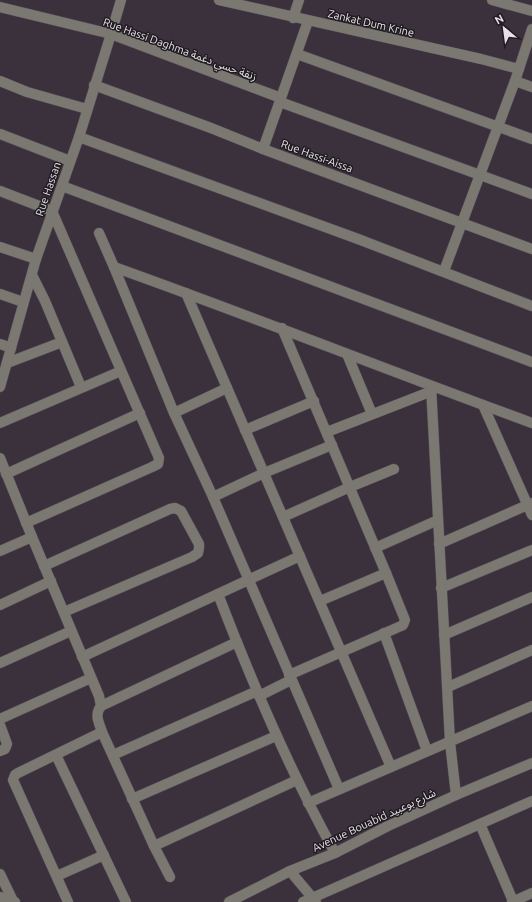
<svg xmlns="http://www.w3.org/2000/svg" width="532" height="902" font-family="Ubuntu,'Noto Sans Arabic',sans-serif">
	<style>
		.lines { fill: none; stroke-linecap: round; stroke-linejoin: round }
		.minor-casing { stroke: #574d58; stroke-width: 11 }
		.minor { stroke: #7a7870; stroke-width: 10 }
		.labels { text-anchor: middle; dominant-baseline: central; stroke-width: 3; stroke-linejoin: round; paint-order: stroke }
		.street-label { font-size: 11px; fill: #e7e0e8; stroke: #1f1b20 }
	</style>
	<rect width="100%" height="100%" fill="#3b313d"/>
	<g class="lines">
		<g class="minor-casing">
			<g id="minor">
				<polyline points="219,0 481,59 519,69"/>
				<polyline points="492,0 532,11"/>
				<polyline points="0,7 111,34 281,98"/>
				<polyline points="293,18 299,0"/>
				<polyline points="297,54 532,139"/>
				<polyline points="0,81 27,92 87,109"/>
				<polyline points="515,81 532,87"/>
				<polyline points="94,85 211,128 263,149 532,249"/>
				<polyline points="280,102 532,194"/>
				<polyline points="0,134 70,161"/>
				<polyline points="79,137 358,239 532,306"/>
				<polyline points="263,149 308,21"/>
				<polyline points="62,186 532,362"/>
				<polyline points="0,191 52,211 159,458 158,464 152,467 26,523"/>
				<polyline points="99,233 114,267 174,413 213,497 339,789"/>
				<polyline points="0,247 36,259"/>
				<path d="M 114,267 C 254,317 392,372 532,423"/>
				<polyline points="444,271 515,81 532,29"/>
				<polyline points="32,275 45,301 81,387"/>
				<polyline points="186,293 391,767"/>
				<polyline points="0,294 23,302"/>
				<polyline points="282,328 386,573 405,620 403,625 401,626 289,675"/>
				<polyline points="0,344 11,348"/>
				<polyline points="347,354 372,414"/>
				<polyline points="7,363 62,342"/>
				<polyline points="431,386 450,742 456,795"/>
				<polyline points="0,387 36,259 79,137 111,34 121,0"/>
				<polyline points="483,405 532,515"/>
				<polyline points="174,413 227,388"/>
				<polyline points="0,423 121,371"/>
				<polyline points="245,430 314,401"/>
				<polyline points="327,432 432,391"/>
				<path d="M 0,458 L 32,537 L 99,696 L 101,706 C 94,715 99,722 102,732 L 154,846 L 170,877"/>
				<polyline points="6,474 140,413"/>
				<polyline points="213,497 264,473 332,445"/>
				<polyline points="283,517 350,487 394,469"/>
				<polyline points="439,544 532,503"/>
				<polyline points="375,548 438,520"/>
				<polyline points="0,551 32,537"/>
				<polyline points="44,566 170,509 175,508 181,511 199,544 199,548 198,553 192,557 64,612"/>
				<polyline points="441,588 532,550"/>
				<path d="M 218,594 C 252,683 289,769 335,853"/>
				<polyline points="320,601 386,573"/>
				<polyline points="0,605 51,581"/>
				<polyline points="384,633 427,751"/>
				<polyline points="444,635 532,597"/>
				<polyline points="82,657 300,556"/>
				<polyline points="0,663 71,631"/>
				<polyline points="448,687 532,650"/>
				<polyline points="259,696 291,680"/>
				<polyline points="101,706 237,642"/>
				<polyline points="0,719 91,678"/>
				<polyline points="0,725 7,744 5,749 0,751"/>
				<polyline points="56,755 126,902"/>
				<polyline points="113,755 257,691"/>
				<polyline points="132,799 276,736"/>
				<polyline points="308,803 532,706"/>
				<polyline points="480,824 513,901"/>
				<polyline points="154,846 297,780"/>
				<polyline points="290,871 316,902"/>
				<polyline points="0,874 13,901"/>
				<polyline points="57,876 104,855"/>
				<polyline points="0,897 15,902"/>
				<polyline points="68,902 13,780 15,775 18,773 102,732"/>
				<polyline points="229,902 290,871 335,853 388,826 456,795 532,763"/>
				<polyline points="303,902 532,801"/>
				<polyline points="512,902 532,893"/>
			</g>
		</g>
		<use href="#minor" class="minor"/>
	</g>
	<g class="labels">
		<g class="street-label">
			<text transform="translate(371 23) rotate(13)">Zankat Dum Krine</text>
			<text transform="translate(180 49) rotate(20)">Rue Hassi Daghma زنقة حسي دغمة</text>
			<text transform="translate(317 156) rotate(20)">Rue Hassi-Aissa</text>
			<text transform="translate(48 189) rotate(-71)">Rue Hassan</text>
			<text transform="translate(374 820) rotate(-25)">Avenue Bouabid شارع بوعبيد</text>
		</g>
	</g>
	<g transform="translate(504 28) rotate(331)" stroke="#1f1b20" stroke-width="3" paint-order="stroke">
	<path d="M0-3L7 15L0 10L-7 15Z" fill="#e7e0e8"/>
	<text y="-6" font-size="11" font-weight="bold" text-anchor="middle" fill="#e7e0e8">N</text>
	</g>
</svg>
